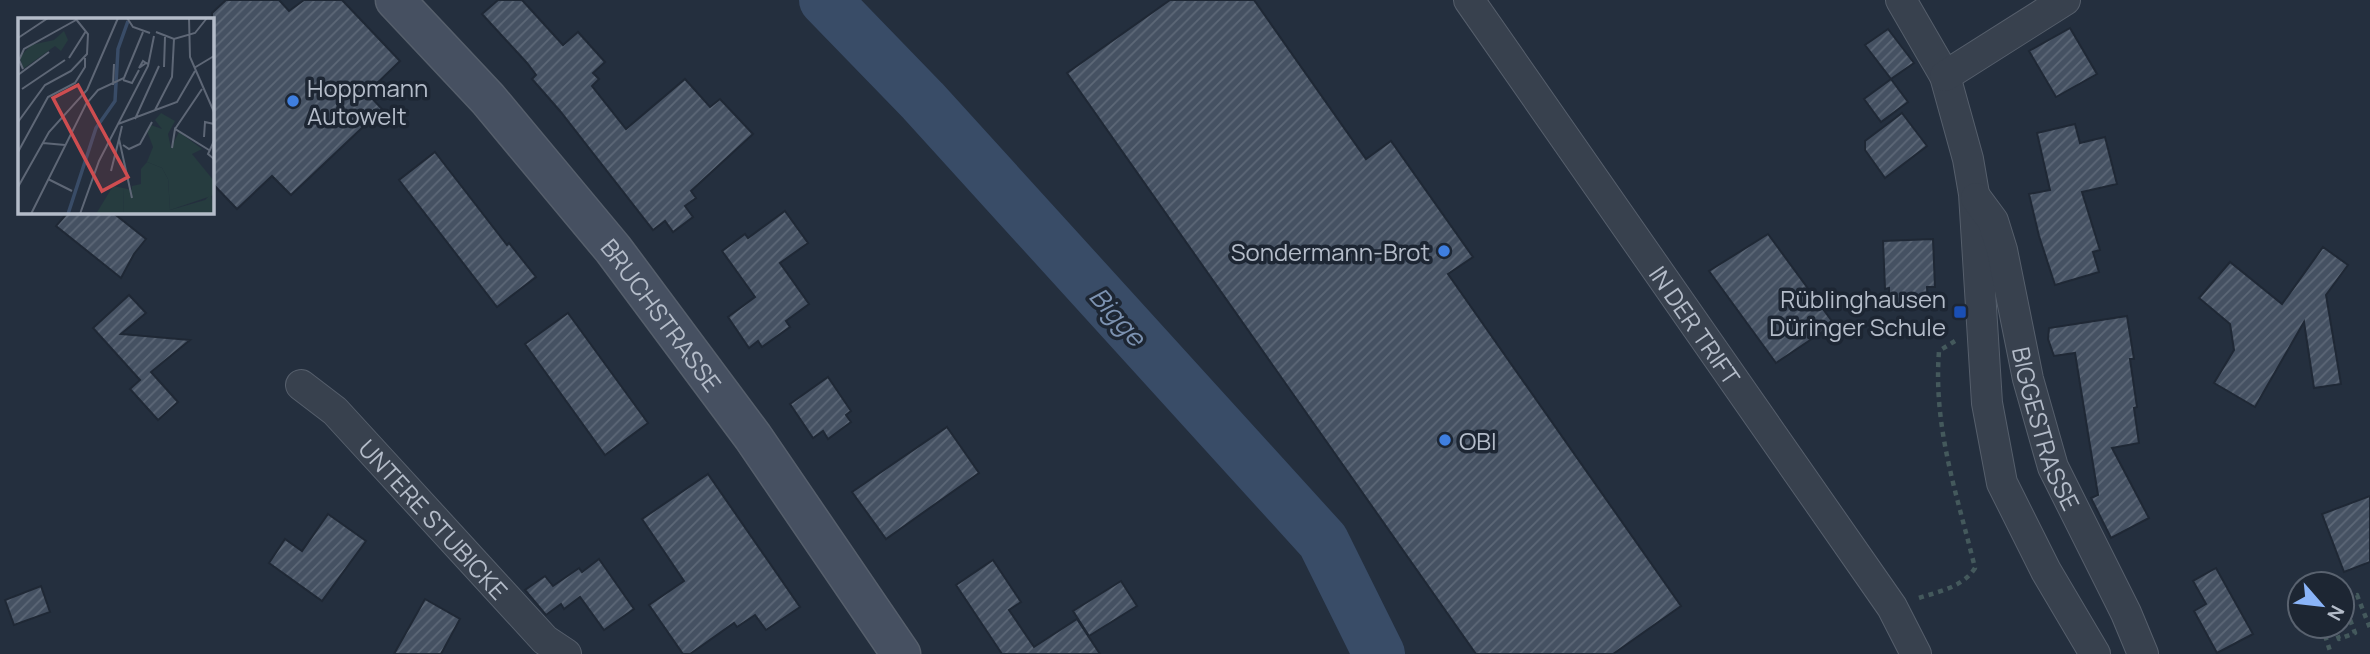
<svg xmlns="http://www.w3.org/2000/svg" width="2370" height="654" font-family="Manrope,sans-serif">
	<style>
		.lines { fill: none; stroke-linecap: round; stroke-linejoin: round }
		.river { stroke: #394c67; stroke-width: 52 }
		.building { fill: url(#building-hatch); stroke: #1f2835; stroke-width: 2 }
		.minor-casing { stroke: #565f6c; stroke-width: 32 }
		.secondary-casing { stroke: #565f6c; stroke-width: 41 }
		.path { stroke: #44595c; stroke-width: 4.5; stroke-dasharray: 5 5; stroke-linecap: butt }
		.minor { stroke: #38414e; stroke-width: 30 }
		.secondary { stroke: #465061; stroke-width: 38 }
		.shop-dot { fill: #3f7fe0; stroke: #1d2633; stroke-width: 2.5 }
		.transit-dot { fill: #1a4fb4; stroke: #1d2633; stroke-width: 2.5 }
		.labels { text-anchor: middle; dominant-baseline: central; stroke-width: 7; stroke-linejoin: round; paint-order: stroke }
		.poi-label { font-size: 24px; fill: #b4bcc9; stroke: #1d2633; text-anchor: start }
		.street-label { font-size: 24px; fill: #b4bcc9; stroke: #1d2633 }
		.water-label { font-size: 26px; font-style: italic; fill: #7c92b1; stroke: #1d2633 }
		.inset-river { fill: none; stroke: #394c67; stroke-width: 3.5 }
		.inset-road { fill: none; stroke: #5e6776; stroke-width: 2 }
		.view { fill: #ce4d50; fill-opacity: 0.15; stroke: #ce4d50; stroke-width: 3.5 }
		.inset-edge { fill: none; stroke: #b4bcc9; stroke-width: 3.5 }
	</style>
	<defs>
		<pattern id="building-hatch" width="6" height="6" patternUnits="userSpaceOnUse" patternTransform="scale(1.75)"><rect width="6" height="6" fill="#455162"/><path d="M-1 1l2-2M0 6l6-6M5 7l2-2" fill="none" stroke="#5d6877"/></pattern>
	</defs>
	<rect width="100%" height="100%" fill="#242f3e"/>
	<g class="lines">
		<polyline class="river" points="825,0 923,101 1323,541 1379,654"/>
	</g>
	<g class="building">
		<polygon points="226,0 279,0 289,11 304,0 342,0 400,61 367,93 382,109 291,195 272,176 237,209 212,183 212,13"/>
		<polygon points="498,0 522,0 563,45 578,32 605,62 593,73 599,79 592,86 626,129 685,79 710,107 720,99 753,134 691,191 696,198 685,206 693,217 673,232 665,221 653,230 560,111 532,79 536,75 527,63 482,14"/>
		<polygon points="1170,0 1254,0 1366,159 1391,141 1473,257 1448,274 1681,606 1613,654 1476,654 1067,73"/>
		<polygon points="2070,28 2097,74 2056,97 2029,51"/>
		<polygon points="1888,29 1914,63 1891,79 1908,102 1881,122 1864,99 1891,79 1865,45"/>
		<polygon points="1902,113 1927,146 1885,178 1865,150 1865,141"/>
		<polygon points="2075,124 2080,143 2105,137 2117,184 2082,192 2100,250 2093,252 2099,272 2055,285 2039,236 2029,194 2050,190 2037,133"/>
		<polygon points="435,152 507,245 509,243 536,277 497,307 399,180"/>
		<polygon points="785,211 808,243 780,263 809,304 786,321 790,327 762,347 758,341 749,348 728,317 755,297 722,251 745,234 748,238"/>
		<polygon points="68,212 112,212 146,239 134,254 121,278 56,226"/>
		<polygon points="1768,234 1834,324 1776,363 1709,271"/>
		<polygon points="1933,239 1935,287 1927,287 1928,306 1889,307 1889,288 1885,289 1883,241"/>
		<polygon points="2323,247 2348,265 2326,295 2341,384 2314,388 2304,322 2255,407 2214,383 2234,350 2230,324 2199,298 2230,262 2282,304"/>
		<polygon points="129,295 146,313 121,334 190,340 151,372 178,402 158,420 130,389 140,380 93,328"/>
		<polygon points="568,313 648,423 605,455 525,344"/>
		<polygon points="2127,316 2134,359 2130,359 2137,407 2134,408 2139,443 2112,448 2149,518 2111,538 2091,498 2098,495 2075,353 2054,356 2048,339 2049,328"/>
		<polygon points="828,377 851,411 846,415 851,422 828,439 823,431 813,438 790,404"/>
		<polygon points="947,427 979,473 886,539 852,492"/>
		<polygon points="708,474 800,607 766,630 755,615 737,627 734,623 690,654 683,654 649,605 684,581 642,519"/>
		<polygon points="2370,496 2370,562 2344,572 2322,514"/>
		<polygon points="328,514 366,541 322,601 269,563 285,539 302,551"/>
		<polygon points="599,559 634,609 604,630 580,597 564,609 561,604 546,615 525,590 545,576 553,586 579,568 582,572"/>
		<polygon points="993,560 1021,602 1009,610 1034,647 1077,619 1100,654 1002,654 956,585"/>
		<polygon points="2216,568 2253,634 2217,653 2194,611 2206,604 2193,581"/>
		<polygon points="1121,581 1137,606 1089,636 1073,611"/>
		<polygon points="41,586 50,612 14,625 5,600"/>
		<polygon points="425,599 460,619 441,654 394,654"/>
	</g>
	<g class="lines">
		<g class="minor-casing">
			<g id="minor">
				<path id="s1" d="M 1469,0 L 1892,607 L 1916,654"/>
				<polyline points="1901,0 1945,76 1968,159 1974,194 1987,403 2002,483 2046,571 2095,654"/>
				<polyline points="1945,76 2065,0"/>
				<path id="s2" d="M 1976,198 L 1993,221 L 2002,250 L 2028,379 L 2053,467 L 2126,613 L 2143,654"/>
				<path id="s3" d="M 301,385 L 335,411 L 545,640 L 566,654"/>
			</g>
		</g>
		<g class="secondary-casing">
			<g id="secondary">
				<path id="s4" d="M 395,0 L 488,99 L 613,249 L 753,437 L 901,654"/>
			</g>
		</g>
		<g class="path">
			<path d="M 1919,598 C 1940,591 1963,587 1975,568 C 1957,494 1933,428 1939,351 L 1955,341"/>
			<polyline points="2322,626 2330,651"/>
			<polyline points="2334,626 2339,639 2355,633 2343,601 2357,595 2370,628"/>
		</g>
		<use href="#minor" class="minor"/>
		<use href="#secondary" class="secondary"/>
	</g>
	<g class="shop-dot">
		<circle cx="293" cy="101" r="7"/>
		<circle cx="1444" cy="251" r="7"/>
		<circle cx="1445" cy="440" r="7"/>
	</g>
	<rect class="transit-dot" x="1953" y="305" width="14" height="14" rx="3.5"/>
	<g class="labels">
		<g class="poi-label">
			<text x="307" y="87">Hoppmann<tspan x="307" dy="28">Autowelt</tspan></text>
			<text x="1430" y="251" text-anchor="end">Sondermann-Brot</text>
			<text x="1946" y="298" text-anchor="end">Rüblinghausen<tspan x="1946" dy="28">Düringer Schule</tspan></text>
			<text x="1459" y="440">OBI</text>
		</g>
		<g class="street-label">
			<text stroke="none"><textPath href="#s4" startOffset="413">BRUCHSTRASSE</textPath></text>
			<text stroke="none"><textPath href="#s1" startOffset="396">IN DER TRIFT</textPath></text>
			<text stroke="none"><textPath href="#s2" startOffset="243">BIGGESTRASSE</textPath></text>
			<text stroke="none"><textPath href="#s3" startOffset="189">UNTERE STUBICKE</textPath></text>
		</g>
		<g class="water-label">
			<text transform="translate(1118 316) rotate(48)">Bigge</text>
		</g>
	</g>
	<g transform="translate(18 18)">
		<rect width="196" height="196" fill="#242f3e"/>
		<path d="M 143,95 L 157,103 L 150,116 L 153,130 L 161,114 L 184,131 L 174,136 L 196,163 L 196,177 L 152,192 L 150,161 L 144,150 L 129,144 L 135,129 L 129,113 L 133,107 L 144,111 L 137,102 ZM 95,168 L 105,170 L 106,196 L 78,196 Z" fill="#263c3f"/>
		<path d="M 46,13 L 50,22 L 43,33 L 37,28 L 5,51 L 2,39 L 13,27 L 36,22 ZM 129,144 L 144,150 L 150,161 L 152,192 L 187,182 L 193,176 L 196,196 L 106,196 L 105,170 L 114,172 L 114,168 L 123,166 L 123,151 Z" fill="#263c3f"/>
		<path class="inset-river" d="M 50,196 L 78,110 L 97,83 L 100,31 L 110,3"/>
		<path class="inset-road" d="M 109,0 L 115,9 L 132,15M 171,0 L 172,39 L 196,94M 138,14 L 156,21 L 177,15 L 189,0M 0,20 L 30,0M 51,40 L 68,13M 128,45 L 121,50 L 125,43 L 128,45 L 130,46M 146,49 L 147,19M 176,50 L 196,38M 5,51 L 1,42 L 6,31 L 58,2M 0,57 L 31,34M 105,62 L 114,65 L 121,52M 95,67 L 96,46M 4,71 L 47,42M 137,92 L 154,59 L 156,21M 117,101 L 141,48M 0,104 L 27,67 L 53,53 L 69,36 L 70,16 L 57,0M 100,106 L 159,84 L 177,53M 104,108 L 101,121 L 114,180M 157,111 L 184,71M 186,119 L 187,104 L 196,106M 196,123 L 190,136 L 196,141M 25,125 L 47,127M 105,127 L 111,131 L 122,126 L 134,104M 154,130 L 157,111 L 191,132M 0,134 L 30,79 L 57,65 L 67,49 L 67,40M 93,153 L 101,121M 30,161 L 54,173M 0,169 L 31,114 L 69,72 L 100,0M 13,196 L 68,86 L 80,72 L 106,60 L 125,14M 62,196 L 81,143 L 130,48 L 136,18"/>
		<path class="view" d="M 60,67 L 110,159 L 84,173 L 35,80 Z"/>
		<rect width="196" height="196" class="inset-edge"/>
	</g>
	<g transform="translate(2321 605) rotate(118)"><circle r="33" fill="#1d2633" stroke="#59626f" stroke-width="2"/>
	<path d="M0-5L12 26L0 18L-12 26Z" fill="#8ab4f8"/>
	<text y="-10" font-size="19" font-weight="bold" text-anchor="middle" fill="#b4bcc9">N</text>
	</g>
</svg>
